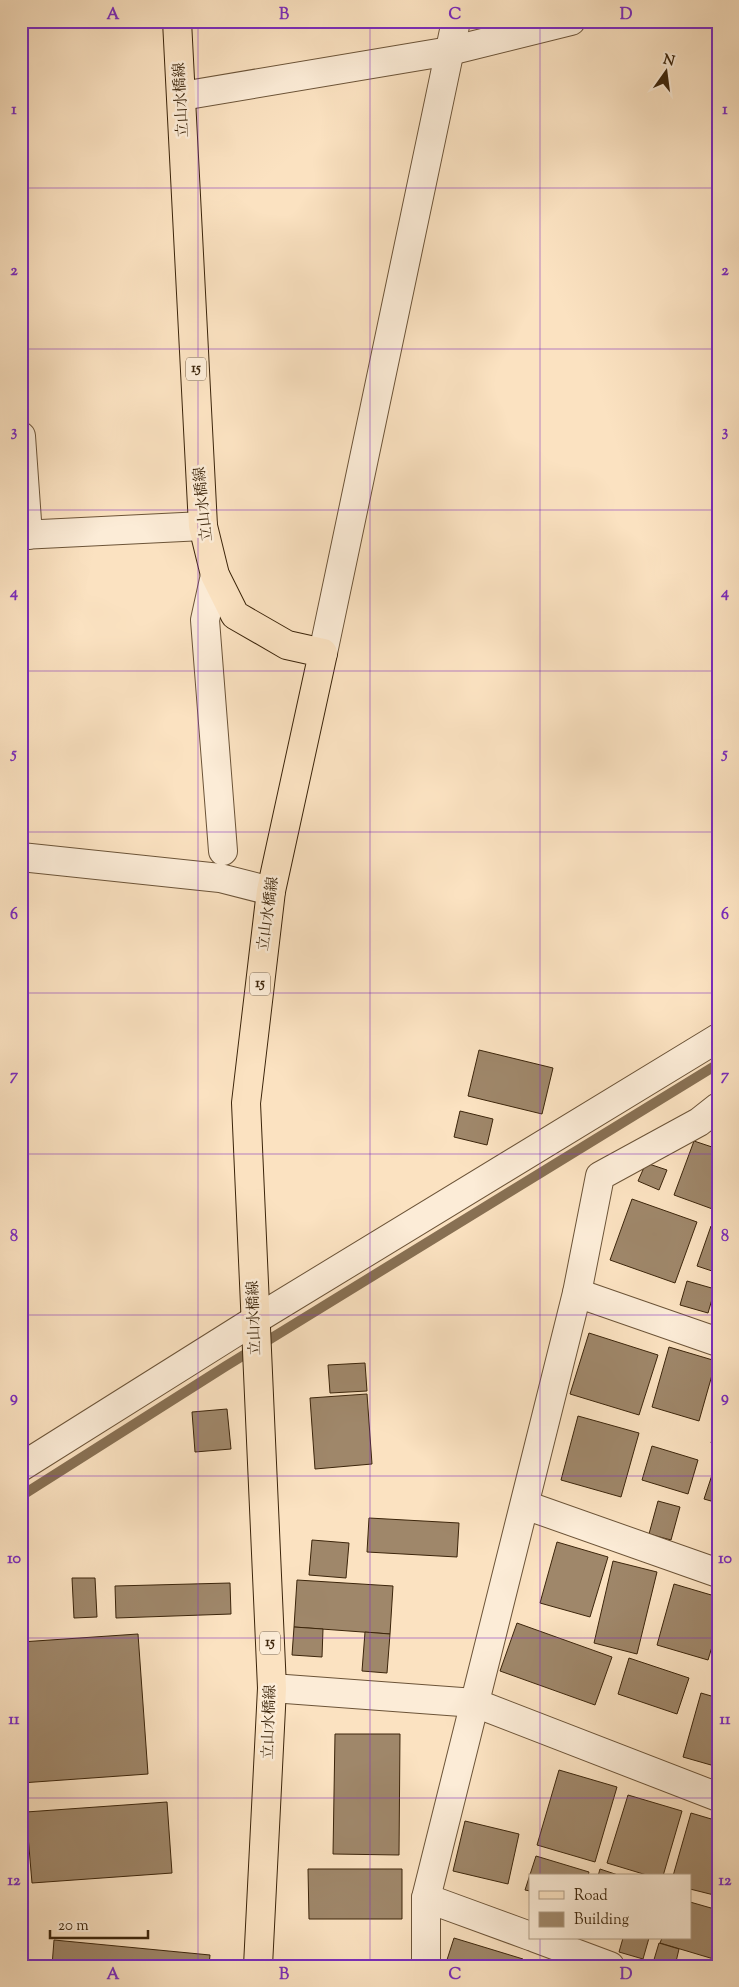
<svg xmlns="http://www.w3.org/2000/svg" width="739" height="1987" font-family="'Sorts Mill Goudy','Noto Serif JP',serif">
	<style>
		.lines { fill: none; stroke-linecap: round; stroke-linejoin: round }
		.stream { stroke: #887053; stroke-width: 10 }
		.building { fill: #9f876a; stroke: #3c250b }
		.minor-casing { stroke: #6c5438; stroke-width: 30 }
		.major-casing { stroke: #3c250b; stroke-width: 30 }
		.minor { stroke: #fcecd7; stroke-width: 28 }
		.major { stroke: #fbe2c1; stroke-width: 28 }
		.grid { fill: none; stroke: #7b2cbf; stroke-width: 1; stroke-opacity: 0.55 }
		.labels { text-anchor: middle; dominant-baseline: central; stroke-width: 5; stroke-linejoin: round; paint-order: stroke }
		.shield { fill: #fcecd7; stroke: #766148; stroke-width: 1 }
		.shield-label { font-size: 14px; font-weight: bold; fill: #3c250b }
		.street-label { font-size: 15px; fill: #3c250b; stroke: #fcecd7 }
		.neatline { fill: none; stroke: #7b2cbf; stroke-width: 2 }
		.grid-label { font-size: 16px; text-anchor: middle; font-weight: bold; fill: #7b2cbf }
	</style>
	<rect width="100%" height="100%" fill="#fbe2c1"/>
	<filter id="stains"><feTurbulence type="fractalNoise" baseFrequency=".004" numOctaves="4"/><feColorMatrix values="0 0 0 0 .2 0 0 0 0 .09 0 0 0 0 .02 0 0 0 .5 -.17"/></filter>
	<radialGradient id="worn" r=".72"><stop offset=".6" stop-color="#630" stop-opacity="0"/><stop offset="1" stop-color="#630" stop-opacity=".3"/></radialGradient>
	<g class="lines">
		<polyline class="stream" points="21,1496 226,1366 718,1064"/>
	</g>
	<g class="building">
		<polygon points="479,1050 553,1068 542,1114 468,1096"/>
		<polygon points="460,1111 493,1119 487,1145 454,1137"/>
		<polygon points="694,1141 718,1149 718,1211 674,1195"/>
		<polygon points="646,1163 667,1170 659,1190 638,1181"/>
		<polygon points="632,1199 697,1222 675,1283 610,1260"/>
		<polygon points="711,1226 718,1228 718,1273 697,1266"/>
		<polygon points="687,1281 715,1289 708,1313 680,1305"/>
		<polygon points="589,1333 658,1355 639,1415 570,1394"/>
		<polygon points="669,1347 716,1361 699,1421 652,1407"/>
		<polygon points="365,1363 367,1391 330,1393 328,1365"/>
		<polygon points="367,1394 372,1464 315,1469 310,1398"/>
		<polygon points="227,1409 231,1449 195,1452 192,1412"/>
		<polygon points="578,1416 639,1433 621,1497 561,1480"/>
		<polygon points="718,1419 718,1444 711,1443"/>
		<polygon points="652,1446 698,1460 688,1494 642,1480"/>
		<polygon points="716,1463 718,1463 718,1503 704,1499"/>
		<polygon points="658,1501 680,1507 671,1540 649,1534"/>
		<polygon points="369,1518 459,1523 457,1557 367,1552"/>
		<polygon points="718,1536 718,1557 713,1556"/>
		<polygon points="312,1540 349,1543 346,1578 309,1575"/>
		<polygon points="557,1542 608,1557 590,1617 540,1603"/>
		<polygon points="613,1561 657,1572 637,1654 594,1643"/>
		<polygon points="72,1578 95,1578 97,1617 74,1618"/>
		<polygon points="297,1580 393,1586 390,1634 294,1627"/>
		<polygon points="230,1583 231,1614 116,1618 115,1586"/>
		<polygon points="674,1584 718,1597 718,1627 708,1660 657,1645"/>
		<polygon points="517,1623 612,1657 595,1705 500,1671"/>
		<polygon points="294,1627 323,1629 322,1657 292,1655"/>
		<polygon points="365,1632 390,1634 387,1673 362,1671"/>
		<polygon points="138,1634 148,1774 21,1783 21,1642"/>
		<polygon points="629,1658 689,1678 677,1714 618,1694"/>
		<polygon points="701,1693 718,1698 718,1767 683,1757"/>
		<polygon points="335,1734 400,1734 399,1855 333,1854"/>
		<polygon points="559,1770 617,1787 595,1862 537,1845"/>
		<polygon points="628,1795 682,1811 663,1876 650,1876 607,1863"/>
		<polygon points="167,1802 172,1873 32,1883 26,1812"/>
		<polygon points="691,1813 718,1821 718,1882 714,1895 690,1889 690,1876 673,1876"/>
		<polygon points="465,1821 519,1834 508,1884 453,1871"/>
		<polygon points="536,1856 589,1872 588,1876 530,1876 530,1891 525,1890"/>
		<polygon points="308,1869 402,1869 402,1919 309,1919"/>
		<polygon points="600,1869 621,1876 598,1876"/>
		<polygon points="690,1902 718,1910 717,1960 660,1943 662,1938 690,1938"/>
		<polygon points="454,1938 523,1959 521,1966 445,1966"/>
		<polygon points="623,1938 649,1938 643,1959 619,1952"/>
		<polygon points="54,1940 210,1955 209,1966 52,1966"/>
		<polygon points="659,1943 679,1949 675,1966 662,1966 653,1963"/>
	</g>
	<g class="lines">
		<g class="minor-casing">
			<g id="minor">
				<polyline points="182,96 450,51 571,21"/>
				<polyline points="21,436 28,535"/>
				<polyline points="21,535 203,526"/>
				<polyline points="215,575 205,620 223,851"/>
				<polyline points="323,653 456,21"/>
				<polyline points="21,857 220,878 271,891"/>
				<polyline points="577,1293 718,1342"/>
				<polyline points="21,1467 255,1320 718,1038"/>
				<polyline points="525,1505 718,1573"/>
				<polyline points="272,1688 475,1703 718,1797"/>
				<polyline points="426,1898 530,1936"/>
				<polyline points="535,1938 610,1966"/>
				<polyline points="426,1966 426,1898 577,1293 600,1176 699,1122 718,1107"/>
			</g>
		</g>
		<g class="major-casing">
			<polyline id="major" points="177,21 203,526 215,575 235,615 287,645 323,653 271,891 246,1103 272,1688 258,1966"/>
		</g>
		<use href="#minor" class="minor"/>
		<use href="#major" class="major"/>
	</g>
	<path class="grid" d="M 198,21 L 198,1966M 370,21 L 370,1966M 540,21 L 540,1876M 21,188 L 718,188M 21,349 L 718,349M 21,510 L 718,510M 21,671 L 718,671M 21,832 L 718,832M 21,993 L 718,993M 21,1154 L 718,1154M 21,1315 L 718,1315M 21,1476 L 718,1476M 21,1638 L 718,1638M 21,1798 L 718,1798M 540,1938 L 540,1966"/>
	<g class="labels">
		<g class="shield">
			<rect x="186" y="357.5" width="20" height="23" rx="4"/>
			<rect x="250" y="972.5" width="20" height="23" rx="4"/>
			<rect x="260" y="1631.5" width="20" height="23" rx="4"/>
		</g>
		<g class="shield-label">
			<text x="196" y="369">15</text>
			<text x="260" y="984">15</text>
			<text x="270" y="1643">15</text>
		</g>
		<g class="street-label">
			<text transform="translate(182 100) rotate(-93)">立山水橋線</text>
			<text transform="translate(204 504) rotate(-96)">立山水橋線</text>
			<text transform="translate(269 914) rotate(-82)">立山水橋線</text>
			<text transform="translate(255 1318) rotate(-92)">立山水橋線</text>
			<text transform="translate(270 1722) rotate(-88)">立山水橋線</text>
		</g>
	</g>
	<rect width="739" height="1987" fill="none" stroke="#fbe2c1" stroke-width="55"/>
	<rect x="529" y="1874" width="162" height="65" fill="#fcecd7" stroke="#af9c85"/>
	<rect x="539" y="1891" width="25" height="8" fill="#fbe2c1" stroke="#af9c85"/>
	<text x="574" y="1900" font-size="15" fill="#3c250b">Road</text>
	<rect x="539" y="1912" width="25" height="15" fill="#9f876a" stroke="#af9c85"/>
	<text x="574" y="1924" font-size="15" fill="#3c250b">Building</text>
	<g transform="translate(666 72) rotate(14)" stroke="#fcecd7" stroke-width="4" paint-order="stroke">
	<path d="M0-4L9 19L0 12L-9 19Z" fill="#3c250b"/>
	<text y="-8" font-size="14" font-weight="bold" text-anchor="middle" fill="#3c250b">N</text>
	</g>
	<path d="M50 1930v8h98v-8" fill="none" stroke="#3c250b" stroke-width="2.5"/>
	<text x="58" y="1930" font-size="15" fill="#3c250b" stroke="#fcecd7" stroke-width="4" paint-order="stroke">20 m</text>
	<rect x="28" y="28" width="684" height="1932" class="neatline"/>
	<g class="grid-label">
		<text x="113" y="19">A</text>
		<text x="284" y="19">B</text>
		<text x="455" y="19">C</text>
		<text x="626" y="19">D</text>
		<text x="14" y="114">1</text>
		<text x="725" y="114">1</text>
		<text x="14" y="275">2</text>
		<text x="725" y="275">2</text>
		<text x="14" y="436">3</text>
		<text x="725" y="436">3</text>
		<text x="14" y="597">4</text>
		<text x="725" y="597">4</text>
		<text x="14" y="758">5</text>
		<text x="725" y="758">5</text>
		<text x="14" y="919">6</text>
		<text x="725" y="919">6</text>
		<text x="14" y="1080">7</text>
		<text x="725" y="1080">7</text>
		<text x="14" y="1241">8</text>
		<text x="725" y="1241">8</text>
		<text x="14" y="1402">9</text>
		<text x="725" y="1402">9</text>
		<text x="14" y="1563">10</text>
		<text x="725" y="1563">10</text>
		<text x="14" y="1724">11</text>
		<text x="725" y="1724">11</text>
		<text x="14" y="1885">12</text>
		<text x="725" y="1885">12</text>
		<text x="113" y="1979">A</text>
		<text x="284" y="1979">B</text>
		<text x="455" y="1979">C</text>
		<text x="626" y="1979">D</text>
	</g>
	<rect width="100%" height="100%" filter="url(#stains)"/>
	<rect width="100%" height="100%" fill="url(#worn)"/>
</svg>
